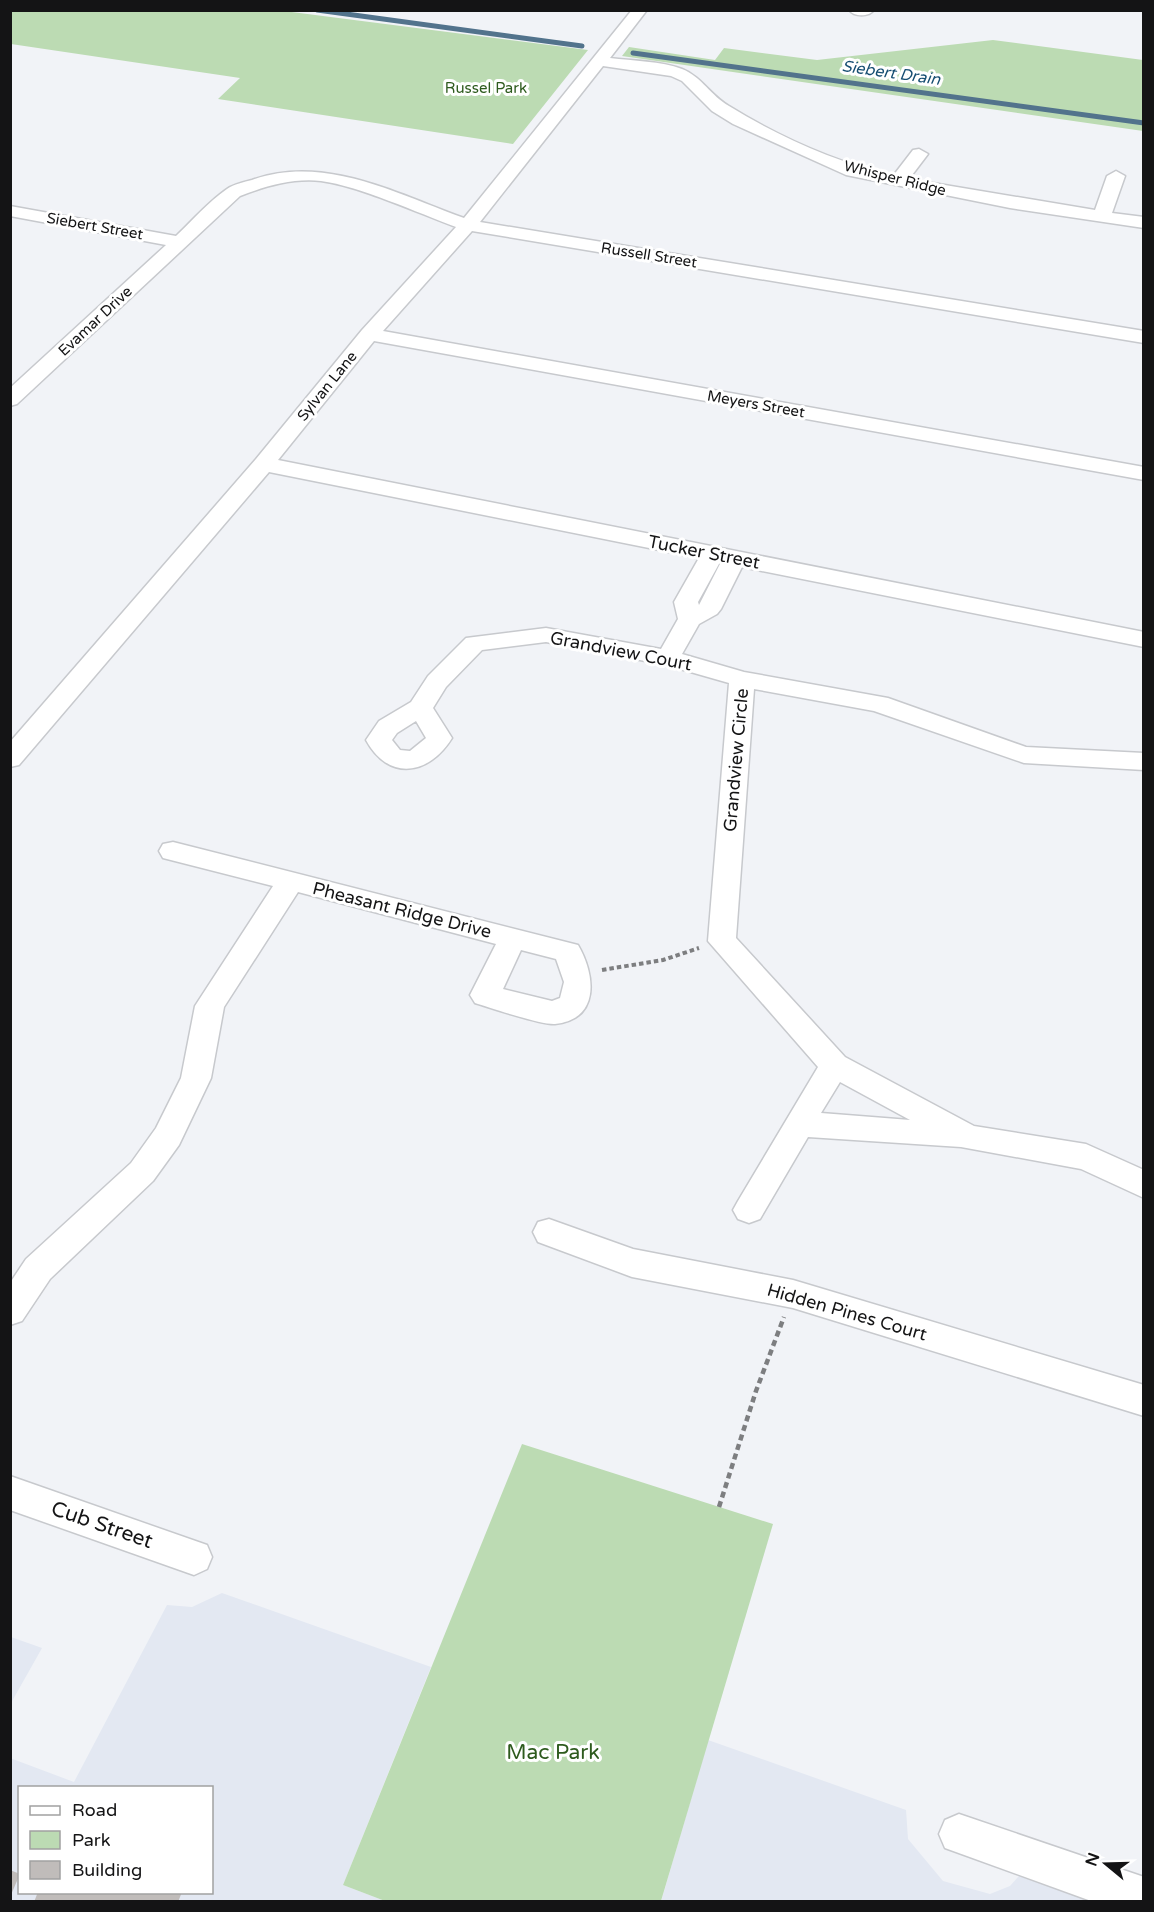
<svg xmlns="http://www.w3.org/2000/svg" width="1154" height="1912" font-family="'Varela Round',sans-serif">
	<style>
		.built { fill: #e3e8f2; fill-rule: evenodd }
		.green { fill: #bcdbb3 }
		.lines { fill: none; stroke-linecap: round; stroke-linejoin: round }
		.stream { stroke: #52738c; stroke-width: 5 }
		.building { fill: #c0bcba }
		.minor-casing { stroke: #c7c9cd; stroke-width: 3 }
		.path-far1 { stroke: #7d7e80; stroke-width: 4; stroke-dasharray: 4.5 3; stroke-linecap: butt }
		.path { stroke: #7d7e80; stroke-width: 4.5; stroke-dasharray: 6 4; stroke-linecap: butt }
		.minor { fill: #fff; fill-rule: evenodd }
		.labels { text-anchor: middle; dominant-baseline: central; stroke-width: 6; stroke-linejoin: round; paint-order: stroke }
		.far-park-label { font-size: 15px; fill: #2e5b1e; stroke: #fff }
		.far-street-label { font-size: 15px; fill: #141415; stroke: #fff }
		.far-water-label { font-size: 16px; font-style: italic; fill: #164e72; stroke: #fff }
		.street-label { font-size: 18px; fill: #141415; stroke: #fff }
		.near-street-label { font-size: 21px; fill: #141415; stroke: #fff }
		.near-park-label { font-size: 21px; fill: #2e5b1e; stroke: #fff }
	</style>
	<rect width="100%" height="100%" fill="#f1f3f7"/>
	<g class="built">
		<path d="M 222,1593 L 431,1667 L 343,1885 L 385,1901 L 11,1901 L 10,1758 L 74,1782 L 167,1605 L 192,1607 ZM 20,1788 L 212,1788 L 212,1892 L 20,1892 Z"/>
		<polygon points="11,1637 42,1648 11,1703 10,1637"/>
		<polygon points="708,1740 906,1810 908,1839 943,1881 990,1894 1010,1886 1019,1876 1091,1901 661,1902"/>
	</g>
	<g class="green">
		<polygon points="284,11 588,50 513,144 218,99 240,78 11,44 11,11"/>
		<polygon points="993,40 1143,60 1143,131 622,56 629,47 715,60 724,48 817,60"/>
		<polygon points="522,1444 773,1524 661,1901 385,1901 343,1885"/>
	</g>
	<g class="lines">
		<g class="stream">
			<polyline points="317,10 582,46"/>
			<polyline points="633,53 1144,123"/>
		</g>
	</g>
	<g class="building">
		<polygon points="10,1870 20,1874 10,1897"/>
		<polygon points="38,1892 182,1892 178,1902 34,1902"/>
	</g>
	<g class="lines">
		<g class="minor-casing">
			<g id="minor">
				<path d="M 632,10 L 647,10 L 610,58 C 633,61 661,61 682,69 C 702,77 711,96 729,106 C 779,137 836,162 893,176 L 913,150 L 919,149 L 928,154 L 909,179 L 1095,210 L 1107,176 L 1116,171 L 1125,176 L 1112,213 L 1144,217 L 1144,228 L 1010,208 L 846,175 L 733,124 L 712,111 L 682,81 L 671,76 L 603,66 L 480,222 L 1144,331 L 1144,343 L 472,231 L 383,331 L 1144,467 L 1144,480 L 374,341 L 278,460 L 1144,632 L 1144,647 L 742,567 L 721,609 L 717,614 L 699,624 L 682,654 L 744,672 L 888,698 L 1026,747 L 1144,753 L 1144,770 L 1024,763 L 874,711 L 754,689 L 736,938 L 845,1057 L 974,1126 L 1086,1144 L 1144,1170 L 1144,1198 L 1081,1169 L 961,1147 L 808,1137 L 760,1219 L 749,1223 L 738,1219 L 733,1210 L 738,1201 L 818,1067 L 708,941 L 729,683 L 666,665 L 546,642 L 482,650 L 446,687 L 433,708 L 452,738 C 429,775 389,782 366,740 L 379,721 L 411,702 L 428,676 L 466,638 L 546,628 L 661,649 L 678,619 L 674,602 L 699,558 L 269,472 L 19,765 L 10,767 L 10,742 L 256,459 L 362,330 L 456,227 C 418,213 359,186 321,181 C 293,178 266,186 240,196 L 17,404 L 10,406 L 10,388 L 166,245 L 10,216 L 10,206 L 176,236 C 192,221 208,202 227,189 C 234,184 244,182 252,180 C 324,154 397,194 464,218 ZM 720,562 L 721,562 L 699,605 L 698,602 ZM 416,721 L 426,738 L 410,751 L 400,750 L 392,740 L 397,733 ZM 840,1082 L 910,1120 L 821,1113 Z"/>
				<path d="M 849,10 L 874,10 C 869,17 854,17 849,10 Z"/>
				<path d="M 173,842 L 578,945 C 595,974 601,1019 555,1024 C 541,1025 491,1008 475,1003 L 470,995 L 496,944 L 298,892 L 224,1007 L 211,1078 L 179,1145 L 153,1181 L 50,1279 L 22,1321 L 10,1325 L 10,1283 L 26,1259 L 131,1163 L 156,1128 L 181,1078 L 195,1006 L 273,886 L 163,858 L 159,851 L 163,844 ZM 521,950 L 556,959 L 564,982 L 560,998 L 552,1001 L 503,989 Z"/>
				<polygon points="549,1219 633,1249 793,1280 1144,1385 1144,1416 793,1308 632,1277 538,1242 533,1232 538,1222"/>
				<polygon points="10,1476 207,1545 212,1557 207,1569 194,1575 10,1510"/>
				<polygon points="959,1814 1144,1877 1144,1902 1094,1902 945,1848 939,1834 945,1820"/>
			</g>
		</g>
		<polyline class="path-far1" points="602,970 663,960 699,948"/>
		<polyline class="path" points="719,1507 756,1391 784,1317"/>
		<use href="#minor" class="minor"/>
	</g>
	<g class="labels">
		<g class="far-park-label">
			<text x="486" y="88">Russel Park</text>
		</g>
		<g class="far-street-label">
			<text transform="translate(895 178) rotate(14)">Whisper Ridge</text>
			<text transform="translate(95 226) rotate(10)">Siebert Street</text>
			<text transform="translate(649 255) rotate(9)">Russell Street</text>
			<text transform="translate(95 321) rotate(-43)">Evamar Drive</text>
			<text transform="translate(327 386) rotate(-51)">Sylvan Lane</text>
			<text transform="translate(756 404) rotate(10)">Meyers Street</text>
		</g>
		<g class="far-water-label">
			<text transform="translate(891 73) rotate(8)">Siebert Drain</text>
		</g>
		<g class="street-label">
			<text transform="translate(704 552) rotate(11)">Tucker Street</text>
			<text transform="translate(621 651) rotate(11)">Grandview Court</text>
			<text transform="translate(736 760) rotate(-85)">Grandview Circle</text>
			<text transform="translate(402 910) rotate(14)">Pheasant Ridge Drive</text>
			<text transform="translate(847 1312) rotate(16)">Hidden Pines Court</text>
		</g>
		<g class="near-street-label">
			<text transform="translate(102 1525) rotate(19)">Cub Street</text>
		</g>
		<g class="near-park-label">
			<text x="553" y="1752">Mac Park</text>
		</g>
	</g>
	<rect width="1154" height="1912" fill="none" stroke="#141415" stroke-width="24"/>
	<rect x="18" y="1786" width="195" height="108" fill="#ffffff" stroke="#a1a1a1" stroke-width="1.5"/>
	<rect x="30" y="1806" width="30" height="9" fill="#ffffff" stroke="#a1a1a1" stroke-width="1.5"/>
	<text x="72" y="1816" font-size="18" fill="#141415">Road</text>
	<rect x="30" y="1831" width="30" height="18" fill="#bcdbb3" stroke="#a1a1a1" stroke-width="1.5"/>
	<text x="72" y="1846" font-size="18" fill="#141415">Park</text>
	<rect x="30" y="1861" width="30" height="18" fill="#c0bcba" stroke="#a1a1a1" stroke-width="1.5"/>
	<text x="72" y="1876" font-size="18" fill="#141415">Building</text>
	<g transform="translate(1106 1864) rotate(289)" stroke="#ffffff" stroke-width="4.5" paint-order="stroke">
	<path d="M0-4.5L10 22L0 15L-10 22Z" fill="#141415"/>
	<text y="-9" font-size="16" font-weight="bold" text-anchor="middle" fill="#141415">N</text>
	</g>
</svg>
